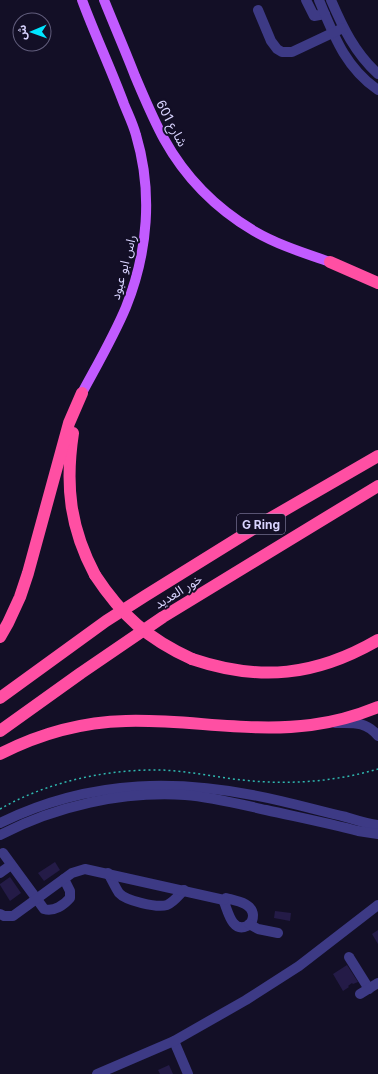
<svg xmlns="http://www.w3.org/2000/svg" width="378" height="1074" font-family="Inter,'Noto Sans Arabic',sans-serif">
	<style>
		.building { fill: #241b47 }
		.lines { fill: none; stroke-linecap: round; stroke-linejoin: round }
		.path { stroke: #2fb8b0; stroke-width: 1.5; stroke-dasharray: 2 3; stroke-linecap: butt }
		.minor { stroke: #3d3a85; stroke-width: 10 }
		.major { stroke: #c25bff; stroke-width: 10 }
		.highway { stroke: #ff4fa3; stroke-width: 12 }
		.highway-bridge { stroke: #ff4fa3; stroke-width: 12 }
		.labels { text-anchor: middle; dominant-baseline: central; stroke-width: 4; stroke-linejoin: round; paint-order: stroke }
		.shield { fill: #130f26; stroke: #9e99be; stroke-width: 1 }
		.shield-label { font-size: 12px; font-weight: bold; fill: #d9d4ff }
		.street-label { font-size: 13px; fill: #d9d4ff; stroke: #130f26 }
	</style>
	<rect width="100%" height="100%" fill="#130f26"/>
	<g class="building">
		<polygon points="55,862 60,870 44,881 38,873"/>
		<polygon points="10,877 21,893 10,901 0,885 0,884"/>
		<polygon points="275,911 291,913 290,921 274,918"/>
		<polygon points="378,930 378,944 372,934"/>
		<polygon points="347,965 358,982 353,984 352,983 348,986 349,987 343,991 333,974"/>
		<polygon points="169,1065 173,1074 160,1074 158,1070"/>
	</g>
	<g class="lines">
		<path class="path" d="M 0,809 C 47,782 106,769 161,770 C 188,771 215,777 242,780 C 288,785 334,782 378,769"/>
		<g class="minor">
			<polyline points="306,0 314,16 325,14"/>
			<path d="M 319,0 C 334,36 345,67 378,90"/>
			<path d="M 331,0 C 343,28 355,53 378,74"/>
			<polyline points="258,10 271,41 277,49 282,52 292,52 343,28"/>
			<path d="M 335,723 C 353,723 366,721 378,736"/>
			<path d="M 0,823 C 92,778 183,778 281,801 C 303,806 324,812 346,817 C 356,820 367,824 378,825"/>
			<path d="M 0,835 C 56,806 122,791 185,795 C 212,797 239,804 266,810 C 297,817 327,823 358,831 L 378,834"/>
			<path d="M 3,853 L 44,909 C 54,912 64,905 70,898 L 70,891 L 64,879"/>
			<polyline points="0,873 11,865"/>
			<path d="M 108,873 C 112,880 115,887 119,893 C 126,901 157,908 167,905 C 174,902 179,895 184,890"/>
			<path d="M 226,898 C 237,901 252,903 253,915 C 253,920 251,924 247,926 C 232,933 228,911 224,902 Z"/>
			<polyline points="0,914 4,916 13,916 72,873 85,869 224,900"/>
			<polyline points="249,924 258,929 278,933"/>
			<polyline points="349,957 369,989"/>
			<polyline points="360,994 378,983"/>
			<polyline points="174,1041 188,1074"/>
			<polyline points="97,1074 174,1041 246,1000 299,966 378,905"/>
		</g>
		<g class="major">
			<path d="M 82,0 C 95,35 111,69 124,104 C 128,114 133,124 136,135 C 153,192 148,252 126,307 C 114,336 97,365 82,393"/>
			<path d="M 104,0 C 114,25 125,50 135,76 C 144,97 153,119 164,139 C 185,177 217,209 254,231 C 278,245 304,253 330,262"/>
		</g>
		<g class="highway">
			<polyline points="330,262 378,283"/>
			<path d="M 73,433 C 65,486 70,528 95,575"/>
			<polyline points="0,637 8,623 20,597 28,573 69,423 82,393"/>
			<path d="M 192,659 C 260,682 316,676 378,640"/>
			<polyline points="0,698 106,621 145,596 269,519 378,456"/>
			<polyline points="0,731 81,673 163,617 378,486"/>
			<path d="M 0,754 C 39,734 82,722 126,721 C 187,719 249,733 311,725 C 334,722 356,716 378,707"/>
		</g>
		<path class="highway-bridge" d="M 95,575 C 122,616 148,639 192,659"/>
	</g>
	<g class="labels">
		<rect class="shield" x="237" y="514" width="48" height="20" rx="3"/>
		<g class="shield-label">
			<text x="261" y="524">G Ring</text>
		</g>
		<g class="street-label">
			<text transform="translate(172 123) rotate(62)">شارع 601</text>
			<text transform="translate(123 267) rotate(-75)">راس ابو عبود</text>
			<text transform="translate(178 591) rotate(-32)">خور العديد</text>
		</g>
	</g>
	<g transform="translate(32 32) rotate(268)"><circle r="19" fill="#130f26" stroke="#625e7d"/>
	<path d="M0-3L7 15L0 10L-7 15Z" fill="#00e5ff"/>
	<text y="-6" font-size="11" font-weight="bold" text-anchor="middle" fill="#d9d4ff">ش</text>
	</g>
</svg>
